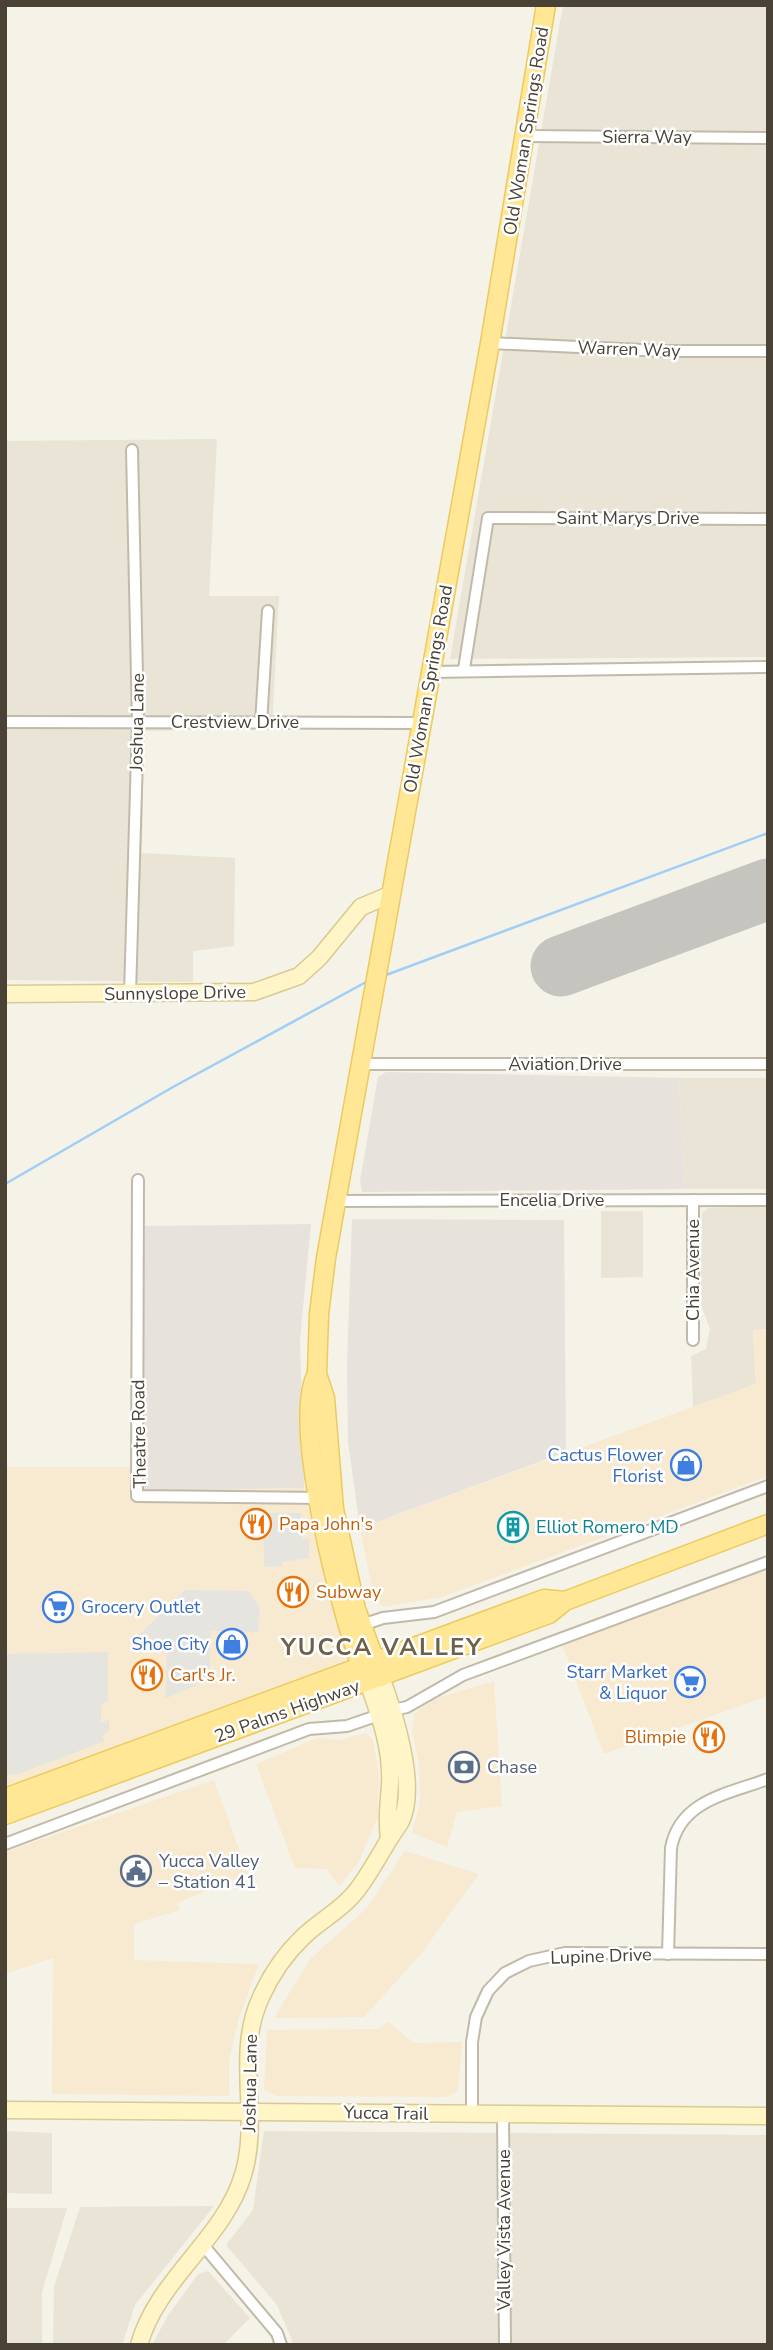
<svg xmlns="http://www.w3.org/2000/svg" width="773" height="2350" font-family="'Nunito Sans',sans-serif">
	<style>
		.residential { fill: #e9e4d5 }
		.commercial { fill: #f8ead1 }
		.industrial { fill: #e7e3dc }
		.parking { fill: #e6e4df }
		.lines { fill: none; stroke-linecap: round; stroke-linejoin: round }
		.stream { stroke: #9fcef6; stroke-width: 2.5 }
		.runway { stroke: #c6c4bf; stroke-width: 61 }
		.street-casing { stroke: #c1baa9; stroke-width: 14 }
		.secondary-casing { stroke: #d9ca93; stroke-width: 19 }
		.primary-casing { stroke: #edca5d; stroke-width: 21 }
		.street { stroke: #fff; stroke-width: 10 }
		.secondary { stroke: #fff5c7; stroke-width: 16 }
		.primary { stroke: #ffe796; stroke-width: 18 }
		.labels { text-anchor: middle; dominant-baseline: central; stroke-width: 5; stroke-linejoin: round; paint-order: stroke }
		.street-label { font-size: 18px; fill: #494235; stroke: #fff }
		.shop-label { font-size: 18px; fill: #366cbe; stroke: #fff; text-anchor: end }
		.food-label { font-size: 18px; fill: #c56008; stroke: #fff; text-anchor: start }
		.culture-label { font-size: 18px; fill: #0d838f; stroke: #fff; text-anchor: start }
		.service-label { font-size: 18px; fill: #4e5e75; stroke: #fff; text-anchor: start }
		.district-label { font-size: 24px; font-weight: bold; letter-spacing: 2px; fill: #6d614c; stroke: #fff }
	</style>
	<rect width="100%" height="100%" fill="#f5f2e7"/>
	<g class="residential">
		<polygon points="563,5 768,5 768,657 450,659"/>
		<polygon points="217,439 209,596 279,596 272,728 144,731 142,853 235,858 234,946 193,951 193,982 5,980 5,441"/>
		<polygon points="679,1078 768,1078 768,1189 685,1189"/>
		<polygon points="768,1206 768,1329 753,1330 756,1384 693,1407 691,1356 706,1349 710,1329 700,1302 702,1213 708,1208"/>
		<polygon points="601,1211 643,1211 643,1277 601,1278"/>
		<polygon points="5,2131 52,2133 52,2194 5,2193"/>
		<polygon points="264,2131 768,2135 768,2345 294,2345 277,2305 226,2245 253,2210"/>
		<polygon points="214,2206 135,2305 122,2345 53,2345 54,2287 80,2207"/>
		<polygon points="5,2208 67,2208 42,2292 42,2345 5,2345"/>
		<polygon points="208,2271 250,2318 223,2345 152,2345 167,2317 198,2274"/>
	</g>
	<g class="commercial">
		<polygon points="768,1329 768,1476 442,1597 383,1607 373,1593 360,1528 756,1384 753,1330"/>
		<polygon points="5,1467 142,1467 143,1491 304,1488 352,1664 5,1795"/>
		<polygon points="768,1570 768,1696 604,1754 562,1644"/>
		<polygon points="494,1681 502,1806 457,1812 447,1847 412,1833 420,1802 419,1765 412,1730 414,1714 434,1699"/>
		<polygon points="366,1733 373,1740 379,1775 378,1816 358,1863 339,1886 327,1869 295,1868 256,1764 317,1738 340,1740"/>
		<polygon points="214,1780 248,1874 177,1903 180,1910 134,1924 134,1960 259,1964 239,2018 229,2060 229,2096 52,2094 53,1958 5,1974 5,1852"/>
		<polygon points="405,1851 479,1874 420,1955 364,2017 274,2018 310,1959 367,1908"/>
		<polygon points="388,2022 414,2043 462,2042 458,2090 449,2097 277,2096 264,2090 267,2030 378,2029"/>
	</g>
	<g class="industrial">
		<polygon points="386,1072 679,1078 685,1189 362,1192 360,1181 378,1077"/>
		<polygon points="352,1219 564,1220 566,1452 360,1528 348,1442 347,1365"/>
		<polygon points="311,1224 300,1340 304,1488 142,1491 144,1226"/>
	</g>
	<g class="parking">
		<polygon points="263,1513 301,1513 302,1539 309,1539 309,1558 282,1562 282,1566 264,1567"/>
		<polygon points="185,1590 249,1591 260,1608 258,1632 211,1631 209,1679 165,1699 167,1652 140,1652 139,1635"/>
		<polygon points="108,1652 108,1700 101,1705 101,1722 109,1720 109,1731 102,1736 105,1741 19,1774 5,1775 5,1654"/>
	</g>
	<g class="lines">
		<g class="stream">
			<polyline points="386,975 768,833"/>
			<polyline points="5,1184 173,1087 368,981"/>
		</g>
		<polyline class="runway" points="561,966 768,889"/>
		<g class="street-casing">
			<g id="street">
				<polyline points="525,136 768,138"/>
				<polyline points="490,343 664,351 768,351"/>
				<polyline points="464,669 488,518 768,519"/>
				<polyline points="432,672 768,667"/>
				<polyline points="5,722 423,723"/>
				<polyline points="261,723 268,611"/>
				<polyline points="130,994 138,722 132,450"/>
				<polyline points="361,1064 768,1064"/>
				<polyline points="138,1180 137,1496 323,1498"/>
				<polyline points="693,1200 693,1340"/>
				<polyline points="337,1201 768,1200"/>
				<polyline points="362,1625 383,1618 434,1612 768,1486"/>
				<polyline points="393,1710 407,1707 463,1675 768,1562"/>
				<polyline points="5,1844 309,1729 347,1726 379,1715"/>
				<path d="M 668,1954 L 671,1848 C 680,1800 728,1794 768,1779"/>
				<polyline points="472,2114 472,2042 476,2017 488,1991 505,1973 529,1961 565,1953 768,1954"/>
				<polyline points="503,2114 505,2345"/>
				<polyline points="203,2245 277,2333 281,2345"/>
			</g>
		</g>
		<g class="secondary-casing">
			<g id="secondary">
				<polyline points="5,994 254,992 299,976 319,958 361,907 392,894"/>
				<path d="M 368,1682 C 379,1714 392,1748 390,1784 C 389,1803 386,1818 389,1838"/>
				<polyline points="5,2110 768,2116"/>
				<path d="M 139,2345 C 157,2279 224,2239 243,2175 C 261,2117 234,2054 261,1997 C 271,1975 285,1954 303,1937 C 318,1922 338,1912 352,1896 C 365,1882 374,1864 384,1848 C 389,1838 396,1830 401,1821 C 418,1786 394,1712 381,1677"/>
			</g>
		</g>
		<g class="primary-casing">
			<g id="primary">
				<path d="M 317,1374 C 290,1422 343,1622 365,1676"/>
				<polyline points="381,1677 356,1609 334,1509 325,1398 317,1374 319,1314 326,1258 490,343 546,5"/>
				<polyline points="5,1798 544,1599 565,1601"/>
				<polyline points="5,1815 549,1614 565,1601 768,1524"/>
			</g>
		</g>
		<use href="#street" class="street"/>
		<use href="#secondary" class="secondary"/>
		<use href="#primary" class="primary"/>
	</g>
	<defs>
		<g id="shop-ring" transform="scale(1.575)"><circle r="9.5" fill="#fff" stroke="#3f7fe0" stroke-width="1.5"/><path d="M-5-2.5h2.3a2.7 3.5 0 0 1 5.4 0H5L5.5 6h-11ZM-1.5-2.5h3a1.5 2.3 0 0 0-3 0Z" fill="#3f7fe0"/></g>
		<g id="restaurant-ring" transform="scale(1.575)"><circle r="9.5" fill="#fff" stroke="#e8710a" stroke-width="1.5"/><path d="M-5-6h1v4h1v-4h1v4h1v-4h1v5L-1.5 .5V6h-2V.5L-5-1ZM5-6V6H3V1.5H1.5Q1.5-4 5-6Z" fill="#e8710a"/></g>
		<g id="building-ring" transform="scale(1.575)"><circle r="9.5" fill="#fff" stroke="#0f9aa8" stroke-width="1.5"/><path d="M-4-6H4V6H1V3H-1V6H-4ZM-2.5-4.3h1.7v1.8h-1.7ZM.8-4.3h1.7v1.8H.8ZM-2.5-1h1.7V.8h-1.7ZM.8-1h1.7V.8H.8Z" fill="#0f9aa8"/></g>
		<g id="supermarket-ring" transform="scale(1.575)"><circle r="9.5" fill="#fff" stroke="#3f7fe0" stroke-width="1.5"/><path d="M-6-5.5h2.5l.6 2H6L4.5 2H-2.5L-4.4-4H-6ZM-1.5 3.2a1.3 1.3 0 1 0 .1 0ZM3 3.2a1.3 1.3 0 1 0 .1 0Z" fill="#3f7fe0"/></g>
		<g id="bank-ring" transform="scale(1.575)"><circle r="9.5" fill="#fff" stroke="#5c6f8a" stroke-width="1.5"/><path d="M-6-4H6V4H-6ZM0-2.3a2.3 2.3 0 1 0 0 4.6a2.3 2.3 0 1 0 0-4.6Z" fill="#5c6f8a"/></g>
		<g id="civic-ring" transform="scale(1.575)"><circle r="9.5" fill="#fff" stroke="#5c6f8a" stroke-width="1.5"/><path d="M-.6-6.5H3V-4.5H.6V-3L4-1V1h2V6H-6V1h2V-1L-.6-3ZM-1.2 2.5V6h2.4V2.5Z" fill="#5c6f8a"/></g>
	</defs>
	<g fill-rule="evenodd">
		<use href="#shop-ring" x="686" y="1465"/>
		<use href="#restaurant-ring" x="256" y="1524"/>
		<use href="#building-ring" x="513" y="1527"/>
		<use href="#restaurant-ring" x="293" y="1592"/>
		<use href="#supermarket-ring" x="58" y="1607"/>
		<use href="#shop-ring" x="232" y="1644"/>
		<use href="#restaurant-ring" x="147" y="1675"/>
		<use href="#supermarket-ring" x="690" y="1682"/>
		<use href="#restaurant-ring" x="709" y="1737"/>
		<use href="#bank-ring" x="464" y="1767"/>
		<use href="#civic-ring" x="136" y="1871"/>
	</g>
	<g class="labels">
		<g class="street-label">
			<text transform="translate(526 131) rotate(-81)">Old Woman Springs Road</text>
			<text x="647" y="137">Sierra Way</text>
			<text transform="translate(629 349) rotate(2)">Warren Way</text>
			<text x="628" y="518">Saint Marys Drive</text>
			<text transform="translate(428 689) rotate(-80)">Old Woman Springs Road</text>
			<text transform="translate(137 722) rotate(-89)">Joshua Lane</text>
			<text x="235" y="722">Crestview Drive</text>
			<text transform="translate(175 993) rotate(-1)">Sunnyslope Drive</text>
			<text x="565" y="1064">Aviation Drive</text>
			<text x="552" y="1200">Encelia Drive</text>
			<text transform="translate(693 1270) rotate(-90)">Chia Avenue</text>
			<text transform="translate(139 1434) rotate(-91)">Theatre Road</text>
			<text transform="translate(287 1711) rotate(-20)">29 Palms Highway</text>
			<text transform="translate(601 1956) rotate(-2)">Lupine Drive</text>
			<text transform="translate(250 2083) rotate(-89)">Joshua Lane</text>
			<text transform="translate(386 2113) rotate(1)">Yucca Trail</text>
			<text transform="translate(504 2230) rotate(-90)">Valley Vista Avenue</text>
		</g>
		<g class="shop-label">
			<text x="663" y="1455">Cactus Flower<tspan x="663" dy="21">Florist</tspan></text>
			<text x="81" y="1607" text-anchor="start">Grocery Outlet</text>
			<text x="209" y="1644">Shoe City</text>
			<text x="667" y="1672">Starr Market<tspan x="667" dy="21">&amp; Liquor</tspan></text>
		</g>
		<g class="food-label">
			<text x="279" y="1524">Papa John's</text>
			<text x="316" y="1592">Subway</text>
			<text x="170" y="1675">Carl's Jr.</text>
			<text x="686" y="1737" text-anchor="end">Blimpie</text>
		</g>
		<g class="culture-label">
			<text x="536" y="1527">Elliot Romero MD</text>
		</g>
		<g class="service-label">
			<text x="487" y="1767">Chase</text>
			<text x="159" y="1861">Yucca Valley<tspan x="159" dy="21">– Station 41</tspan></text>
		</g>
		<g class="district-label">
			<text x="382" y="1647">YUCCA VALLEY</text>
		</g>
	</g>
	<rect width="773" height="2350" fill="none" stroke="#494235" stroke-width="14"/>
</svg>
